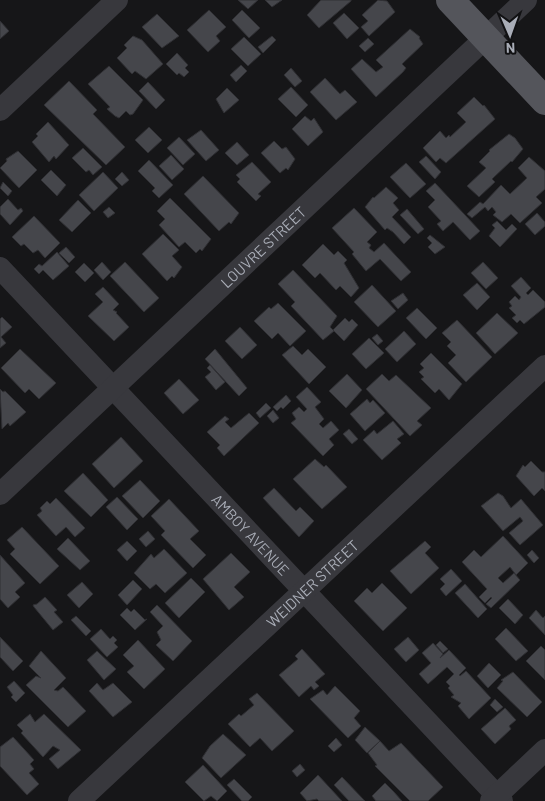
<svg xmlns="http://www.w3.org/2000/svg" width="545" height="801" font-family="Barlow,sans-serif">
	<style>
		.building { fill: #45464b; stroke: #303034 }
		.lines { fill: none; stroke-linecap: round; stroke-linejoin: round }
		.minor { stroke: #38383d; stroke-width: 22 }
		.major { stroke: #54555b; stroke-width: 28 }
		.labels { text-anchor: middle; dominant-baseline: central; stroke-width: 4; stroke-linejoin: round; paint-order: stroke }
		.street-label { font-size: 15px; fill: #a9adb7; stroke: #111113 }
	</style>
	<rect width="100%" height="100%" fill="#161618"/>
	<g class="building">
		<polygon points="238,0 258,0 248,9"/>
		<polygon points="265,0 282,0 272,7"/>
		<polygon points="321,0 351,0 351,1 319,28 307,15"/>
		<polygon points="378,0 387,1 395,12 369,36 361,27 368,21 362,15"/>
		<polygon points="209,10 226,27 216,36 220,41 208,52 187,30"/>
		<polygon points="242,10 260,28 249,38 232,20"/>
		<polygon points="344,13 359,28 347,39 333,23"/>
		<polygon points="157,14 179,36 162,48 142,27"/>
		<polygon points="0,21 9,31 0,39"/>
		<polygon points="410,29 420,37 419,38 423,44 402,64 406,68 403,72 376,97 351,69 362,59 376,72 383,67 376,60"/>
		<polygon points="133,36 142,40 163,64 146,79 135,71 132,74 117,58 127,48 124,45"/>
		<polygon points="272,36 276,40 263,53 258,47"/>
		<polygon points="244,37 261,54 248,66 231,49"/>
		<polygon points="368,38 374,44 365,52 359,46"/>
		<polygon points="177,53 188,65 185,68 189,72 184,77 179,73 177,75 166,64"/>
		<polygon points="241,65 247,71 236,82 230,75"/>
		<polygon points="109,66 143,100 133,114 130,115 126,111 119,118 115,116 107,109 110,107 88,84"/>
		<polygon points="291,68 302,81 295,87 284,75"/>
		<polygon points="325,78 340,94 345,90 357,102 336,120 310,92"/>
		<polygon points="69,81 97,110 93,114 125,147 106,165 44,105"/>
		<polygon points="148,82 165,100 156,109 139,91"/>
		<polygon points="291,87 308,105 296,117 278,99"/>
		<polygon points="227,88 239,100 224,113 216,99"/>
		<polygon points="474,97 483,106 484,105 495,119 446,163 440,158 436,162 423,148 440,131 446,138 449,135 450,137 466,122 457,113"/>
		<polygon points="305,116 311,121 314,118 323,132 308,146 292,129"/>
		<polygon points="48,122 69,145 56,159 54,156 49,162 32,142 38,136 36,134"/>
		<polygon points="149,127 162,140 148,153 135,140"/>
		<polygon points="201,130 219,150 206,161 187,140"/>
		<polygon points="509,134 515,138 523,149 512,162 511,161 492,179 495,182 479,197 467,186 486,168 479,162 490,151 489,150"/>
		<polygon points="179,137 195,154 183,165 167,148"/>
		<polygon points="274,141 282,149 286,147 295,159 288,170 286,168 280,173 261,153"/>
		<polygon points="237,142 249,155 237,165 225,153"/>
		<polygon points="83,148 102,167 93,175 89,170 86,172 72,158"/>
		<polygon points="18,151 37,170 19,188 0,168 7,161 6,159"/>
		<polygon points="171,155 184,169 172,180 159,166"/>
		<polygon points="426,156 441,172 435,179 419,162"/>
		<polygon points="529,157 545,171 545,189 536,197 542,203 520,223 511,214 502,222 493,215 496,212 492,207 488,211 485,207 472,218 467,214 480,202 483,204 501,185 510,194 527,178 518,168"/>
		<polygon points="149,160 173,185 159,198 152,191 155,188 138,171"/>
		<polygon points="252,162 271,182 258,194 261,196 256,201 237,182 240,179 236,175"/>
		<polygon points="406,163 426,184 410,198 390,177"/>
		<polygon points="51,170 66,185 57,196 41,180"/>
		<polygon points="103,172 118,188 94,211 79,195"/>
		<polygon points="122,172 129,180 122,186 115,179"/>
		<polygon points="203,176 239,213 231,224 229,222 219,231 184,194"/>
		<polygon points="3,182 12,191 8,196 0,188"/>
		<polygon points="435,183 480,231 470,240 453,222 443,231 437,224 441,221 428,207 435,200 426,191"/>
		<polygon points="386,187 398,198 393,203 399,210 392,217 411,237 404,244 393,232 387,228 385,230 365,207 373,197 374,198"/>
		<polygon points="170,198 211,239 202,251 200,249 196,253 185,242 179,247 159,225 165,219 157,211"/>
		<polygon points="8,199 18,210 21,208 23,211 10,225 0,214 0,207"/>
		<polygon points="78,200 91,213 72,232 59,220"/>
		<polygon points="109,207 115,213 108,218 103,212"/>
		<polygon points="354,208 377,232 367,242 371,245 369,248 374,252 384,243 411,272 401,281 380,259 366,271 352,254 354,252 332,228"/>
		<polygon points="407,209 424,229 418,234 400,215"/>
		<polygon points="537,213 545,222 545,226 535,235 525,224"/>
		<polygon points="34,216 60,243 45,258 38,250 33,253 24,244 21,246 12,237"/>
		<polygon points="497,221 506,230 512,224 517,229 500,247 489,236 495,228 492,225"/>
		<polygon points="163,234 179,250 172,256 182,267 174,278 172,276 167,281 142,254"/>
		<polygon points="430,235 445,247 435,254 428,247 432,243 427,238"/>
		<polygon points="323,244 334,255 338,251 347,260 344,263 359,288 351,297 340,286 336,290 320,273 315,278 302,265"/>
		<polygon points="66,247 75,257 69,263 59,253"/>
		<polygon points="57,252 69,266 53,280 43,270 39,274 34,269 39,264 42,266"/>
		<polygon points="102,262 111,272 103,280 94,270"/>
		<polygon points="125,262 159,298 144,312 110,276"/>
		<polygon points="483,262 498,278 486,289 471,273"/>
		<polygon points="84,263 94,273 85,282 75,272"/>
		<polygon points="293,270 337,316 330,327 334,331 323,340 291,306 295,302 278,284"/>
		<polygon points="521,277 531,288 526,293 528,295 533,290 545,302 545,307 524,324 520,320 517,323 512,318 516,315 509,308 512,306 509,302 515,296 519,300 521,297 511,286"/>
		<polygon points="477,283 490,297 477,310 463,295"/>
		<polygon points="372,285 396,311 378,327 354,302"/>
		<polygon points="103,287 119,304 113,310 117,312 116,313 129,327 114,341 88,316 103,302 95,294"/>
		<polygon points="403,293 408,300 398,309 391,301"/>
		<polygon points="278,303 306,331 290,346 278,333 272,339 254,321 269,307 271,309"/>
		<polygon points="417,308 437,328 426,339 406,318"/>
		<polygon points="497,313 518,333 495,354 476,333"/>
		<polygon points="2,317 12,327 1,337 6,343 0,348 0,319"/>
		<polygon points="345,318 349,322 352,319 358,325 344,341 333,330"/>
		<polygon points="457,320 492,357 466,382 448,363 456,355 447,346 451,342 442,333"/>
		<polygon points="240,327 257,345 242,359 225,341"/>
		<polygon points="404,331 416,344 397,362 385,349"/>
		<polygon points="377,334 383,341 378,345 372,338"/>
		<polygon points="369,338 384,353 366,369 352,354"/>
		<polygon points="293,346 302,355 308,349 326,367 309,384 282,355"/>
		<polygon points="20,349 56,383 39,399 29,389 25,393 1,368"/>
		<polygon points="215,349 247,388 239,396 205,359"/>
		<polygon points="431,353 462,384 449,400 439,389 435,393 421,379 424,377 419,372 424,368 420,364"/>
		<polygon points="210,365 225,382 216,390 205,377 211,372 207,368"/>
		<polygon points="347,374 362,390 346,408 329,391"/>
		<polygon points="382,374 389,381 396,375 431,408 417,421 422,425 410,436 366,389"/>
		<polygon points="179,379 199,400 183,414 164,393"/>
		<polygon points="307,387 321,402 315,407 324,419 319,424 323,428 331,421 339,430 329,439 334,445 323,456 291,423 296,419 292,413 299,407 304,412 307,409 296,397"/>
		<polygon points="0,389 3,392 5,391 26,412 10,426 8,423 2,429"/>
		<polygon points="286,395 291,401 283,409 281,407 277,411 273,407"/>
		<polygon points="367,399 370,403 373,400 385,413 365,431 350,414"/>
		<polygon points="266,403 271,408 260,418 256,413"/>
		<polygon points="273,410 279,418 273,423 267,416"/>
		<polygon points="249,413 259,423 224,456 217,448 220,445 207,432 225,416 229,419 225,422 231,428"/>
		<polygon points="393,421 404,434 397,439 401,443 382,460 363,440 374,430 377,434"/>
		<polygon points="349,429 358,439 352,444 343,434"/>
		<polygon points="121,437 143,461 114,488 92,464"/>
		<polygon points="315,459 324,467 326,465 347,487 322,509 293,479"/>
		<polygon points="531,461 542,472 545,472 545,491 542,488 534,496 516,476 523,465 525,467"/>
		<polygon points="83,473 108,500 91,517 64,491"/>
		<polygon points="140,480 160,501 143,518 122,496"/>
		<polygon points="274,488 296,511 300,507 314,521 299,537 263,498"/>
		<polygon points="498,493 503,496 511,508 521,499 543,525 520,545 509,533 523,521 520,517 503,531 481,506"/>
		<polygon points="117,497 138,519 127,530 106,507"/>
		<polygon points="56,498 85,528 75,537 66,527 56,536 37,515 42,511 40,508 47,501 50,504"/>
		<polygon points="169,499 199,531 190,539 206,555 193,568 161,535 165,531 151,516"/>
		<polygon points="22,527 59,566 40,584 10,554 15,549 7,540"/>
		<polygon points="148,531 155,539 146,547 139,539"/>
		<polygon points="503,536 528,563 516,575 510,567 498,578 503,583 514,573 520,580 491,608 486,604 492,598 491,597 485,603 479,597 487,589 462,562 474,550 481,557"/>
		<polygon points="68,538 90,561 80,570 57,549"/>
		<polygon points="127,541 137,551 127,561 117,550"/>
		<polygon points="425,541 431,547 425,553 439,568 411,594 390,571"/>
		<polygon points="164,549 187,573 165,593 156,584 150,589 134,573 151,554 154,558"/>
		<polygon points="532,550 539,558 534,563 527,555"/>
		<polygon points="231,553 250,572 234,587 244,597 229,610 203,579"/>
		<polygon points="0,555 25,583 15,592 20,597 8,608 0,599"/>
		<polygon points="451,569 462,581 446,596 440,589 445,584 440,579"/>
		<polygon points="191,578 205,592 179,618 165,603"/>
		<polygon points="133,580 142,589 127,605 118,595"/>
		<polygon points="82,582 93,594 79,608 67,595"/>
		<polygon points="382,583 407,608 383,631 354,601 367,588 372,593"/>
		<polygon points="465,584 487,609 478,618 455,593"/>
		<polygon points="45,597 57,610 54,612 63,622 53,630 34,607 33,605 37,604"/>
		<polygon points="508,599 523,615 515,624 499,608"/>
		<polygon points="157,605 192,641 173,661 156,645 161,640 157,632 163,626 150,612"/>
		<polygon points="127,608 131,612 134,609 145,620 147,619 135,630 120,615"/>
		<polygon points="536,610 543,618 545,616 545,635 529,618"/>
		<polygon points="76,616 91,631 86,636 71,620"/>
		<polygon points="506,628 528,651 516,661 495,639"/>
		<polygon points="101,629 110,639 113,636 117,640 114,643 118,647 107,657 90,639"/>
		<polygon points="0,637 23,661 13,671 0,657"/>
		<polygon points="408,637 419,650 406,662 394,649"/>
		<polygon points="138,640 165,669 144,689 127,672 134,666 123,655"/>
		<polygon points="440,641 448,649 443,653 436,645"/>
		<polygon points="433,643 443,654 440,658 449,650 466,668 459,675 460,676 466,671 491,698 469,719 458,706 461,703 451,697 454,695 448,688 450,686 446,682 454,674 447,667 428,684 419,674 431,663 422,653"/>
		<polygon points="541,646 545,650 545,680 526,661"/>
		<polygon points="302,649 325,674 315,682 319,686 314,690 311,686 299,697 279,675 298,659 295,656"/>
		<polygon points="41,651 66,678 54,690 58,691 63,687 86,711 68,727 26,685 36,676 41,678 29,666"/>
		<polygon points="97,651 116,669 104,680 87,660"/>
		<polygon points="489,663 501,675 488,688 477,676"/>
		<polygon points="513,672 542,702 527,717 497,688 503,681 501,680"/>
		<polygon points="14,681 25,693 16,702 11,697 13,695 7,687"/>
		<polygon points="97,683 103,690 113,683 132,702 113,717 89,691"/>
		<polygon points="335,686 360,711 354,718 361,726 348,738 310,699 323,690 327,695"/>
		<polygon points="257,693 294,731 272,751 260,738 250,747 228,724 239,714 241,716 254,705 249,699"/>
		<polygon points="495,699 503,707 497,712 490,705"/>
		<polygon points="505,708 516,720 509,726 511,729 495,744 481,729"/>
		<polygon points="30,714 35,722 44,714 81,750 58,769 49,759 60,750 53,746 43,757 21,733 23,731 17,725"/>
		<polygon points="365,727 380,741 367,753 355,740"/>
		<polygon points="223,734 246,755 221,778 202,758 210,746"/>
		<polygon points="13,737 34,760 30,764 34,769 29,773 39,784 27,795 0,766 0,747"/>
		<polygon points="336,738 342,745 334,752 328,746"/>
		<polygon points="380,741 389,751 401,743 443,787 428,801 410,801 375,766 377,765 368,753"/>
		<polygon points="300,764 305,770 297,777 292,771"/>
		<polygon points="203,765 227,791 217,801 211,796 204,801 185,782"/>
		<polygon points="318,775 342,801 319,801 317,799 307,801 300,793"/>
		<polygon points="342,777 365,801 349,801 334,785"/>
		<polygon points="234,779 252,797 248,801 242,801 227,785"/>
		<polygon points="385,783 394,792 402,801 376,801 372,796"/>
	</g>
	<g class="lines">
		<g class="minor">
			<polyline points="0,110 117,0"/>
			<path id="s1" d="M 0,268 L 502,801"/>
			<path id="s2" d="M 0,494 L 526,0"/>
			<path id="s3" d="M 79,801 L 545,366"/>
			<polyline points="491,801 545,750"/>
		</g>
		<polyline class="major" points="450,0 545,101"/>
	</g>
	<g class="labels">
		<g class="street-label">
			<text stroke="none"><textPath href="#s2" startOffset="361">LOUVRE STREET</textPath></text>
			<text stroke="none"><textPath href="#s1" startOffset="366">AMBOY AVENUE</textPath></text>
			<text stroke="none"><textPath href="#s3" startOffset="319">WEIDNER STREET</textPath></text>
		</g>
	</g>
	<g transform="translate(510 35) rotate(178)" stroke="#111113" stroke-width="4" paint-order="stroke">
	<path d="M0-4L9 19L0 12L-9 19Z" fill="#a9adb7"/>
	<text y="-8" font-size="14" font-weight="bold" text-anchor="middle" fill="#a9adb7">N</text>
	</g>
</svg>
